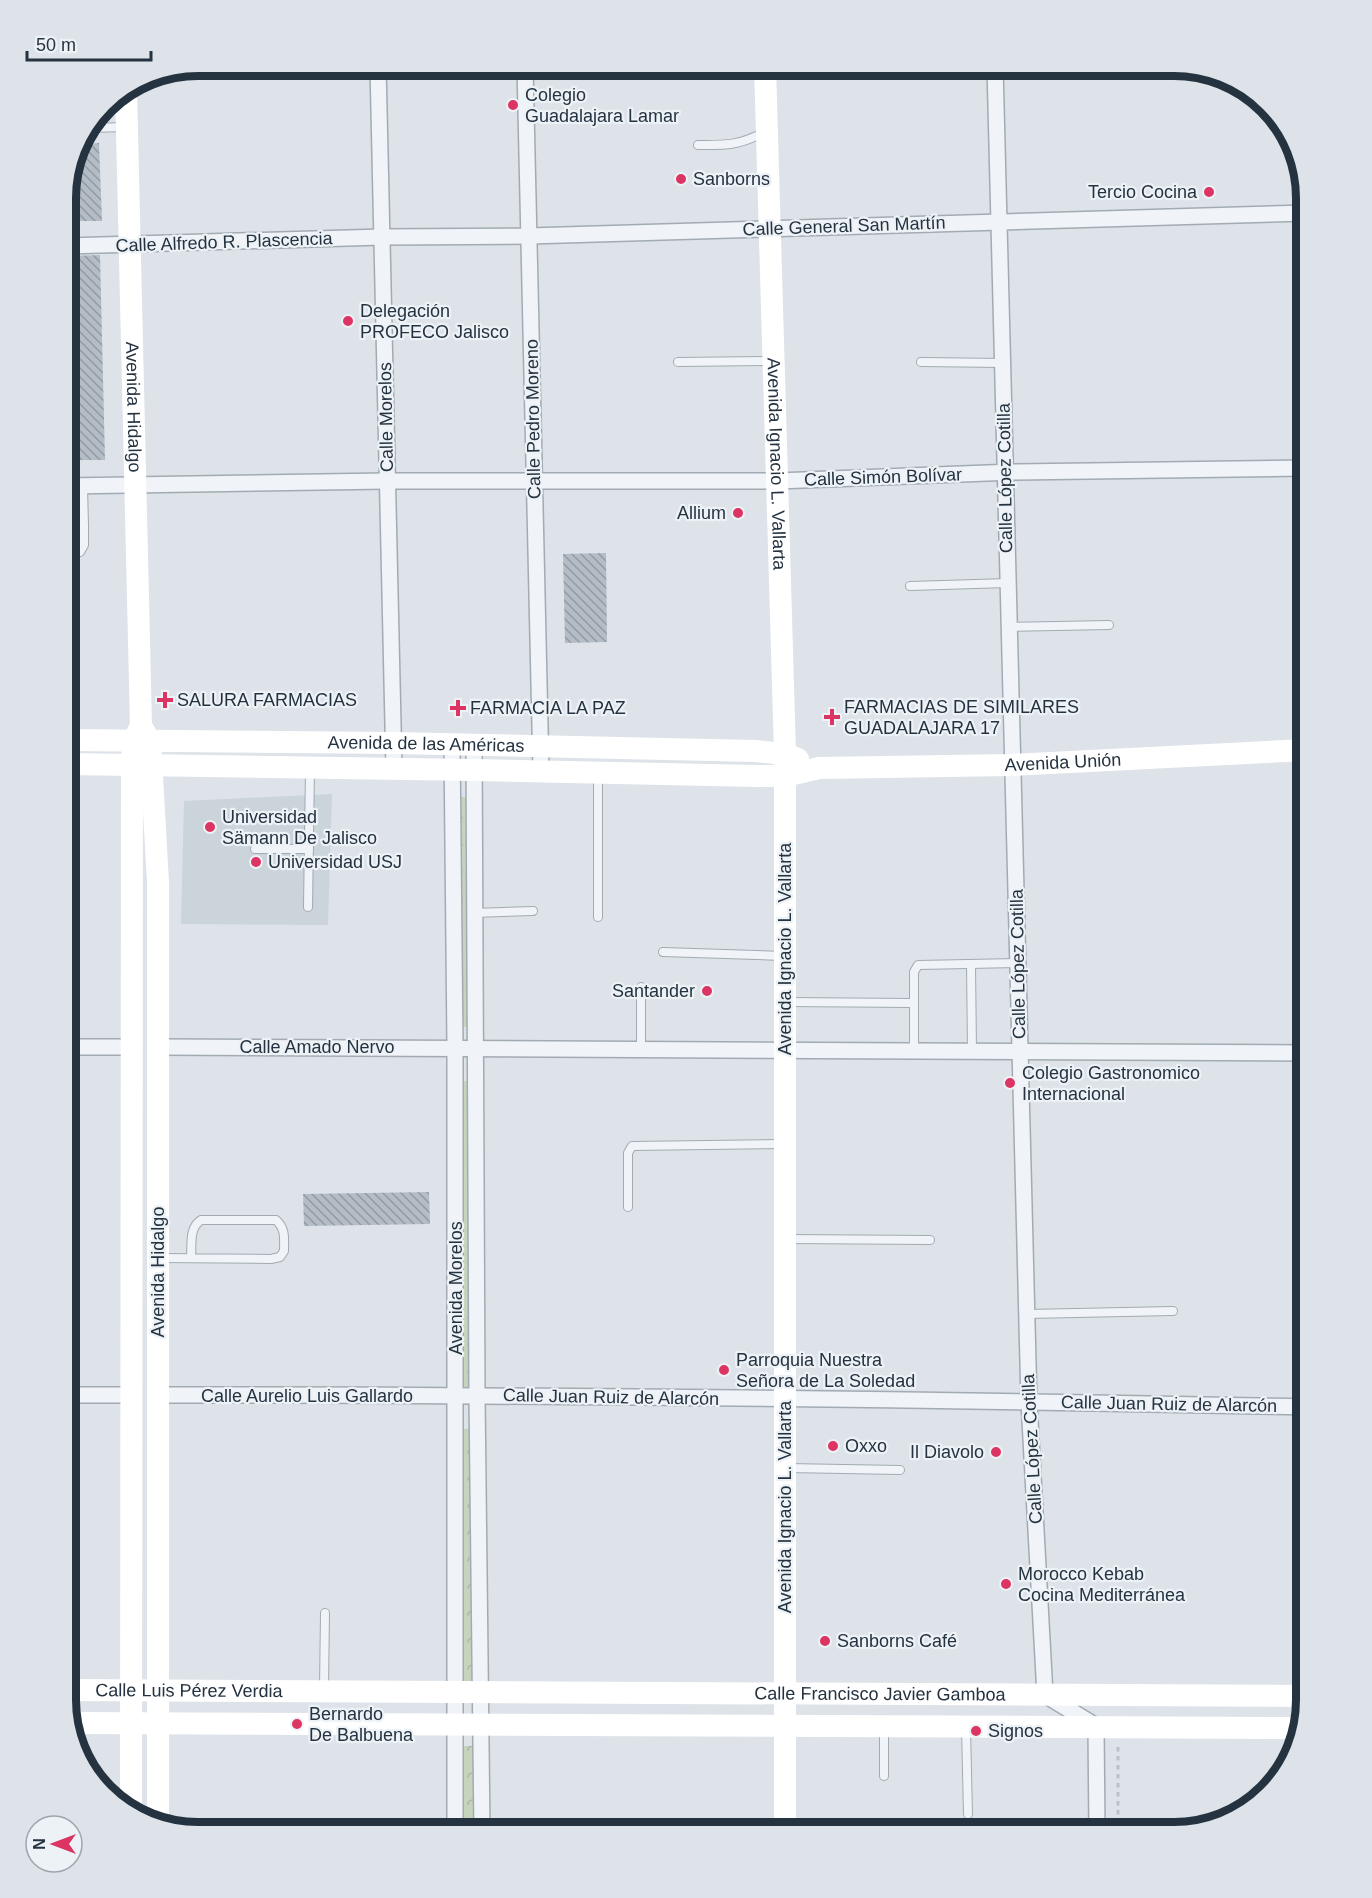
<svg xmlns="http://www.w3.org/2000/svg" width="1372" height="1898" font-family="Helvetica,sans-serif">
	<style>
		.built { fill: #cbd3db }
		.park { fill: url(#park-crowns) }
		.building { fill: url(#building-back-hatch) }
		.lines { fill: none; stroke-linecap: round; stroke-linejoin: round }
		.lane-casing { stroke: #a2abb3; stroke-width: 10 }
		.street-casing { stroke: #a2abb3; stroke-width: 18 }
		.path { stroke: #bbc1c8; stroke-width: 3; stroke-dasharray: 4.5 4.5; stroke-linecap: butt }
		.lane { stroke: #f0f3f7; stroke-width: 8 }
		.street { stroke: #f0f3f7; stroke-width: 15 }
		.secondary { stroke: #fff; stroke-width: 22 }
		.poi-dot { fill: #dc3463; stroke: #edf2f6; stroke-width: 2 }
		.labels { text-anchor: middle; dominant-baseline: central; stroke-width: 4.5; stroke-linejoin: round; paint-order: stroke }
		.poi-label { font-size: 18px; fill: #253341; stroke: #edf2f6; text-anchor: start }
		.street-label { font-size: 18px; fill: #253341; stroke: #edf2f6 }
		.rim { fill: none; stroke: #253341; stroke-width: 8 }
	</style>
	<defs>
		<pattern id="park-crowns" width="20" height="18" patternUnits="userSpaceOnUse" patternTransform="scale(1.5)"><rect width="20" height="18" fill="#c6d3bd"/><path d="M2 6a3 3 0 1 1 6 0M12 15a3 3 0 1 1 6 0" fill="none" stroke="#aab6a4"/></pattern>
		<pattern id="building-back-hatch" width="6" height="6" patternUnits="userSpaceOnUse" patternTransform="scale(1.5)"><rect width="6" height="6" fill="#b4bdc6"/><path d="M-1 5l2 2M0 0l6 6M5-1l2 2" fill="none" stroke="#929aa2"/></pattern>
	</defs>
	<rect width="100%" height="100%" fill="#dde3e9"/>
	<polygon class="built" points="332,794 328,925 181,924 184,801"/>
	<g class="park">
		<polygon points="460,797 470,797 471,1027 460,1027"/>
		<polygon points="460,1081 470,1081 471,1388 462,1388"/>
		<polygon points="462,1429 474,1429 475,1687 462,1687"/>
		<rect x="462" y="1746" width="16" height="86"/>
	</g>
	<g class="building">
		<polygon points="99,143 102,221 66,221 66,189 79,144"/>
		<polygon points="100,255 105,460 66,460 66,256"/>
		<polygon points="606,553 607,642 565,643 563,554"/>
		<polygon points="429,1192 430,1224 304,1226 303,1194"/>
	</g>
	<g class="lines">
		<g class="lane-casing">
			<g id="lane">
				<polyline points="89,128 126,127"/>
				<path d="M 698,145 C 727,145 736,146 763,133"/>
				<polyline points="678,362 772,361"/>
				<polyline points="921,362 1003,363"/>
				<polyline points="83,486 84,525"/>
				<polyline points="66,553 80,552 84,545 84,525 66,525"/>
				<polyline points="910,586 1008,583"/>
				<polyline points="1009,627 1109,625"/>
				<polyline points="255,849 309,849"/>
				<polyline points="308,907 310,769"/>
				<polyline points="474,913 533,911"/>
				<polyline points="598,917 598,774"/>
				<polyline points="663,952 783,956"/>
				<polyline points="971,964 972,1051"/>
				<polyline points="641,987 641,1048"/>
				<polyline points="786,1002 914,1003"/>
				<polyline points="914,1050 914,972 918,965 1018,963"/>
				<polyline points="628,1207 628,1153 632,1146 783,1144"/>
				<polyline points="786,1239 930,1240"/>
				<path d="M 160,1258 L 271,1259 L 280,1257 L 284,1251 C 284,1239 286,1229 276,1220 L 201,1220 C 189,1228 192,1243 191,1257"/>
				<polyline points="1027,1314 1173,1311"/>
				<polyline points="787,1468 900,1470"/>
				<polyline points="324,1688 325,1613"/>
				<polyline points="966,1729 968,1814"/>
				<polyline points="884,1776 884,1729"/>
			</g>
		</g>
		<g class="street-casing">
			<g id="street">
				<polyline points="378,66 394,769"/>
				<polyline points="525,66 541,771"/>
				<polyline points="995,66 1029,1402 1045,1695 1096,1726 1097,1832"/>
				<polyline points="66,246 382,237 529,236 1306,213"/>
				<polyline points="66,486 387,481 777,481 1014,472 1306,468"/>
				<polyline points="452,744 455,1047 455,1832"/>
				<polyline points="474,745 477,1396 482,1832"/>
				<polyline points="66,1047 132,1047"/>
				<polyline points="159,1047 1306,1053"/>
				<polyline points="66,1395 131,1395"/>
				<path d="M 158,1395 C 541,1395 923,1399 1306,1407"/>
			</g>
		</g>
		<polyline class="path" points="1118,1747 1118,1832"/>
		<use href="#lane" class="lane"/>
		<use href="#street" class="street"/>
		<g class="secondary">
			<path id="s1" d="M 765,66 L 785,754 L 785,1832"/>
			<path id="s2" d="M 126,89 L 141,726 L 133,741 L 132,765 L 131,1814"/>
			<polyline points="141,726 150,741 158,882 158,1822"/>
			<path id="s3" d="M 66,740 L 393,743 L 755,751 L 785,754 L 798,759"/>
			<path id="s4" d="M 66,764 L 474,770 L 758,776 L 785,776 L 819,768 L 1012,765 L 1306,750"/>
			<path id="s5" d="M 66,1690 L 1306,1696"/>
			<polyline points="72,1723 1299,1728"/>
		</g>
	</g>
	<g class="poi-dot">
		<circle cx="513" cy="105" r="6"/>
		<circle cx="681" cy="179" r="6"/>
		<circle cx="1209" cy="192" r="6"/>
		<circle cx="348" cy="321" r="6"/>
		<circle cx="738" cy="513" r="6"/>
		<path d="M162 691h6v6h6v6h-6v6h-6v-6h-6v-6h6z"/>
		<path d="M455 699h6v6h6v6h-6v6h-6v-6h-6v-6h6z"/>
		<path d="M829 708h6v6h6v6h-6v6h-6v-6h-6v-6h6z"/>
		<circle cx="210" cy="827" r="6"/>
		<circle cx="256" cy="862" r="6"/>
		<circle cx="707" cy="991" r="6"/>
		<circle cx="1010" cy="1083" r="6"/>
		<circle cx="724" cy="1370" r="6"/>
		<circle cx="833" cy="1446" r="6"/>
		<circle cx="996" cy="1452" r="6"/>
		<circle cx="1006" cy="1584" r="6"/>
		<circle cx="825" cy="1641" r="6"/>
		<circle cx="297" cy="1724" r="6"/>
		<circle cx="976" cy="1731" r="6"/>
	</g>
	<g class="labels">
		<g class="poi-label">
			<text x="525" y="95">Colegio<tspan x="525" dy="21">Guadalajara Lamar</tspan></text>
			<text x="693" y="179">Sanborns</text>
			<text x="1197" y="192" text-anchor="end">Tercio Cocina</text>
			<text x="360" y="311">Delegación<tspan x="360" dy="21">PROFECO Jalisco</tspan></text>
			<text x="726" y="513" text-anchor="end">Allium</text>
			<text x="177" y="700">SALURA FARMACIAS</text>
			<text x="844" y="707">FARMACIAS DE SIMILARES<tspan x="844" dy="21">GUADALAJARA 17</tspan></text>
			<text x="470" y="708">FARMACIA LA PAZ</text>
			<text x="222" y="817">Universidad<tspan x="222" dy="21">Sämann De Jalisco</tspan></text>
			<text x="268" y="862">Universidad USJ</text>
			<text x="695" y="991" text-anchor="end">Santander</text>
			<text x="1022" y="1073">Colegio Gastronomico<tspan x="1022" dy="21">Internacional</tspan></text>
			<text x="736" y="1360">Parroquia Nuestra<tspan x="736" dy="21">Señora de La Soledad</tspan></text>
			<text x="845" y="1446">Oxxo</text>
			<text x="984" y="1452" text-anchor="end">Il Diavolo</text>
			<text x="1018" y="1574">Morocco Kebab<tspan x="1018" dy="21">Cocina Mediterránea</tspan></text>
			<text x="837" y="1641">Sanborns Café</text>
			<text x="309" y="1714">Bernardo<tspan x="309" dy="21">De Balbuena</tspan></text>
			<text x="988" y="1731">Signos</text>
		</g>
		<g class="street-label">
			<text transform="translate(844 226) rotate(-2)">Calle General San Martín</text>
			<text transform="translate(224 242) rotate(-2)">Calle Alfredo R. Plascencia</text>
			<text stroke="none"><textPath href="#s2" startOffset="318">Avenida Hidalgo</textPath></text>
			<text transform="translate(386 417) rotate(-91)">Calle Morelos</text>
			<text transform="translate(533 419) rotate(-91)">Calle Pedro Moreno</text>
			<text stroke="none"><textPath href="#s1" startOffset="398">Avenida Ignacio L. Vallarta</textPath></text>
			<text transform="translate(883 477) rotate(-2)">Calle Simón Bolívar</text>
			<text transform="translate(1005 478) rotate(-91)">Calle López Cotilla</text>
			<text stroke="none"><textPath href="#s3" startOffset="360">Avenida de las Américas</textPath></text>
			<text stroke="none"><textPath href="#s4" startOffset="998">Avenida Unión</textPath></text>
			<text transform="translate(785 949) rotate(-90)">Avenida Ignacio L. Vallarta</text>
			<text transform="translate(1018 964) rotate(-91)">Calle López Cotilla</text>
			<text x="317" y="1047">Calle Amado Nervo</text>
			<text transform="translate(158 1272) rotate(-90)">Avenida Hidalgo</text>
			<text transform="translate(456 1288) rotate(-90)">Avenida Morelos</text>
			<text x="307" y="1396">Calle Aurelio Luis Gallardo</text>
			<text transform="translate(611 1397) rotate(1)">Calle Juan Ruiz de Alarcón</text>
			<text transform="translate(1169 1404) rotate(1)">Calle Juan Ruiz de Alarcón</text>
			<text transform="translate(1032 1449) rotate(-93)">Calle López Cotilla</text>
			<text transform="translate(785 1507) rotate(-90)">Avenida Ignacio L. Vallarta</text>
			<text stroke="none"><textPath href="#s5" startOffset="123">Calle Luis Pérez Verdia</textPath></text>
			<text stroke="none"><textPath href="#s5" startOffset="814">Calle Francisco Javier Gamboa</textPath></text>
		</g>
	</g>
	<path d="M0 0H1372V1898H0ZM198 76H1174A122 122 0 0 1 1296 198V1700A122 122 0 0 1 1174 1822H198A122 122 0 0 1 76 1700V198A122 122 0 0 1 198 76Z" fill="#dde3e8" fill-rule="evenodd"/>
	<path class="rim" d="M198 76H1174A122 122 0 0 1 1296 198V1700A122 122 0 0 1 1174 1822H198A122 122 0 0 1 76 1700V198A122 122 0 0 1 198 76Z"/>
	<g transform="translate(54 1844) rotate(270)"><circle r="28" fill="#edf2f6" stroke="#9da6ae" stroke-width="1.5"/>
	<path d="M0-4.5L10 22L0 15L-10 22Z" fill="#dc3463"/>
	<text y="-9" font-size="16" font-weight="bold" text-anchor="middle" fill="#253341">N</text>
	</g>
	<path d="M27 51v9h124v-9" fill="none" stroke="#253341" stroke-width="3"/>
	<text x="36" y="51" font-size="18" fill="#253341" stroke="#edf2f6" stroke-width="4.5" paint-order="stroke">50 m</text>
</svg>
